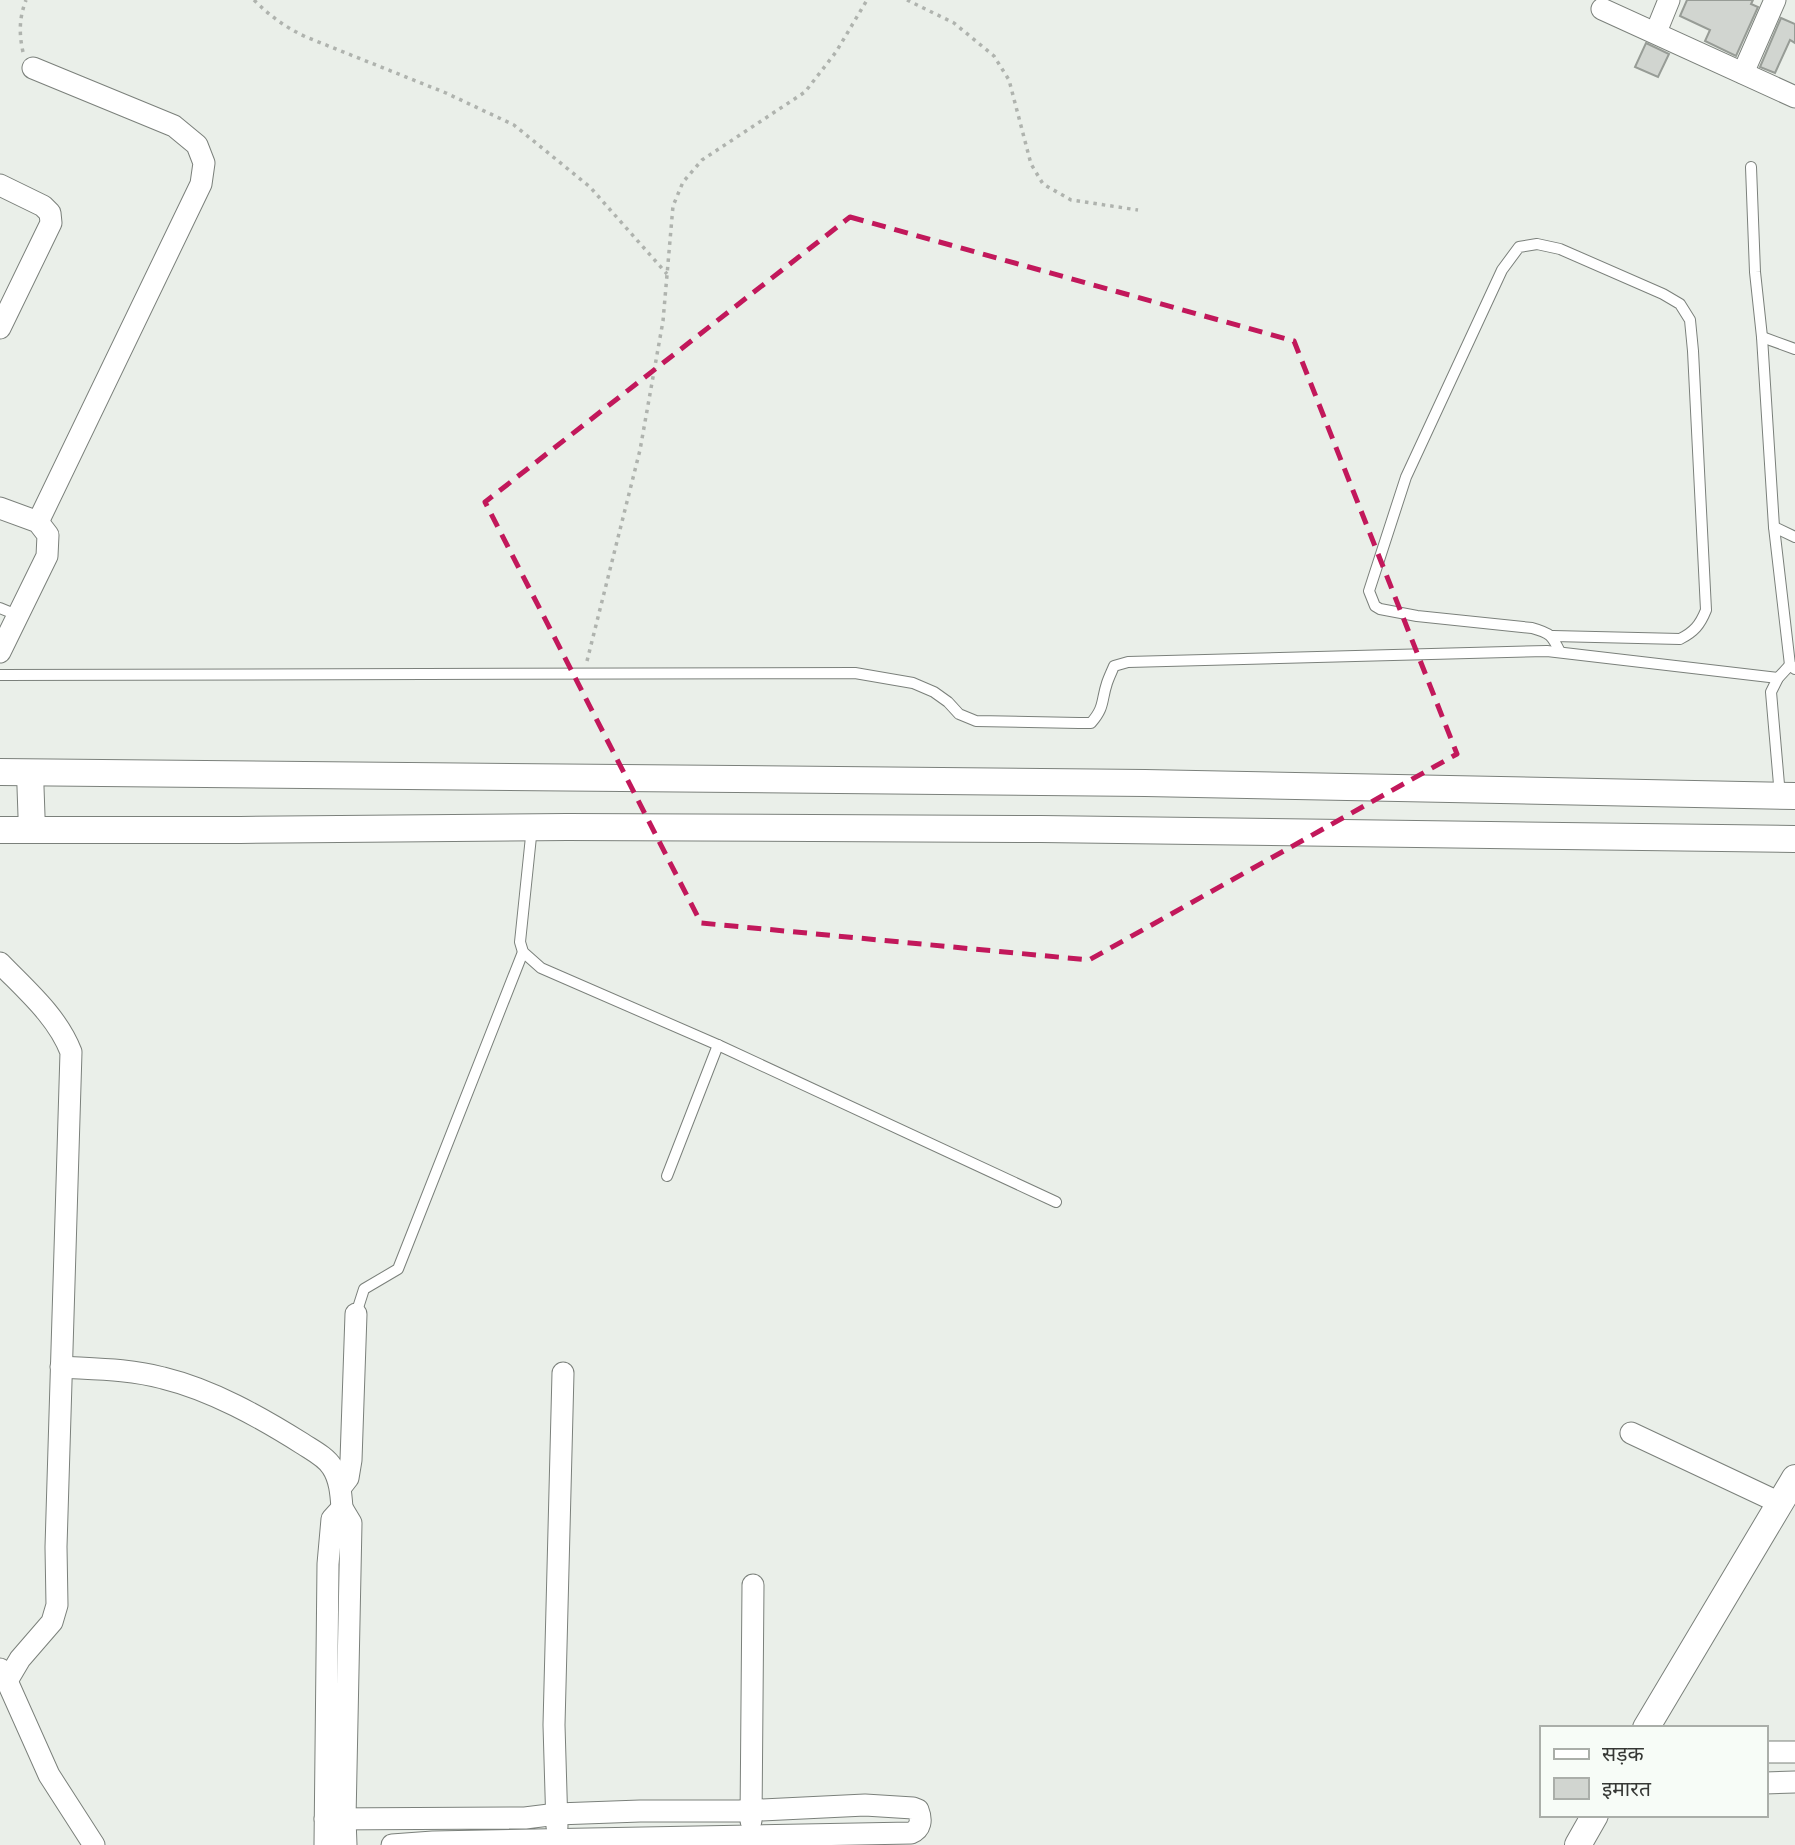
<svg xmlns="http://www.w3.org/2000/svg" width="1795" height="1845" font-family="'Fira Sans Condensed','Noto Sans Devanagari',sans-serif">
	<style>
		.building { fill: #d1d5d0; stroke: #979c96; stroke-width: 2 }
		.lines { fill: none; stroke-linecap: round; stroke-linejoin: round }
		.service-casing { stroke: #7b807b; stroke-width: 12 }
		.minor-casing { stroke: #7b807b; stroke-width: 23 }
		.tertiary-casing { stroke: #7b807b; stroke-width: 28 }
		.path { stroke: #afb3ae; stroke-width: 3.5; stroke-dasharray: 3.5 5; stroke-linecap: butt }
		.service { stroke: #fff; stroke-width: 10 }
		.minor { stroke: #fff; stroke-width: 21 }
		.tertiary { stroke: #fff; stroke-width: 26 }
		.marked { fill: none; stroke: #c2185b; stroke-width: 5; stroke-dasharray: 14 9; stroke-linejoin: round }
	</style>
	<rect width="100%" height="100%" fill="#eaefe9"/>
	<g class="building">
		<polygon points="1687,0 1753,0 1751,4 1758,7 1736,56 1705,41 1710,30 1680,16"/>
		<polygon points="1781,18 1795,24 1795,43 1790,40 1775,73 1760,67"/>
		<polygon points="1646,43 1669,54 1658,77 1635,67"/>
	</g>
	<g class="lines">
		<g class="service-casing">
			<g id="service">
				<polyline points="1751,167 1755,272 1762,337 1774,527 1790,665"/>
				<polyline points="1762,337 1795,349"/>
				<polyline points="1774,527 1795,537"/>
				<polyline points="0,608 17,615"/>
				<path d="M 1553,636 L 1680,639 C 1694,632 1700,625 1706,610 L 1693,351 L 1690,320 L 1680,304 L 1663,294 L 1560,249 L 1537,244 L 1519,247 L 1502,270 L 1406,477 L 1369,591 L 1375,606 L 1380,609 L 1417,616 L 1532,628 C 1550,633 1552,635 1560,652"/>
				<path d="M 0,675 L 855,673 L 913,683 L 934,692 L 948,702 L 959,714 L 976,721 L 1079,723 L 1091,723 C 1105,707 1101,701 1107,683 C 1109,677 1112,671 1114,666 L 1128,662 L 1547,651 L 1778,678"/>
				<polyline points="1780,796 1771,692 1778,678 1790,665 1795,669"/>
				<polyline points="532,827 520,942 523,952 541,968 718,1045 1056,1202"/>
				<polyline points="667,1176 718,1045"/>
				<polyline points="356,1314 364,1289 398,1269 523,952"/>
			</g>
		</g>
		<g class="minor-casing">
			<g id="minor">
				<polyline points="1602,9 1795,97"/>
				<polyline points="1656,32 1669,0"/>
				<polyline points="33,68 174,126 197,145 204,163 201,184 38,522"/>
				<polyline points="1743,73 1775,0"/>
				<polyline points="0,185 43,206 50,213 51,223 0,328"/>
				<polyline points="0,508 38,522 48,535 47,556 0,652"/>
				<path d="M 0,963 C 26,990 57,1016 71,1052 L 56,1547 L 57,1605 L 52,1622 L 20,1659 L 7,1681"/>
				<path d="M 61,1367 C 95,1369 130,1369 163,1378 C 212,1390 260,1417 303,1444 C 312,1450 326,1457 332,1467 C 340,1479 341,1494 342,1508"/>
				<polyline points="1631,1433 1780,1503"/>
				<polyline points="341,1487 348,1478 351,1460 356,1314"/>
				<polyline points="0,1669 7,1681 49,1775 94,1845"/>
				<polyline points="1765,1752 1795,1752"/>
				<polyline points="1765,1783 1795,1782"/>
				<path d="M 325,1819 L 525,1818 L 557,1814 L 640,1811 L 739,1811 L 865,1805 L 913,1808 L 918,1810 C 922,1820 921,1829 911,1833 L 433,1842 L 392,1845"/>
				<polyline points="751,1821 753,1585"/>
				<polyline points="557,1827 554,1725 563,1373"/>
				<polyline points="325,1845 328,1564 332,1519 342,1508 351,1523 345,1819 346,1845"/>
			</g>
		</g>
		<g class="tertiary-casing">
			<g id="tertiary">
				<polyline points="0,772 1145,783 1795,796"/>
				<polyline points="30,773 32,830"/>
				<polyline points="0,830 240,830 567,827 1041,829 1795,839"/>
				<polyline points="1646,1728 1795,1478"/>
				<polyline points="1578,1845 1595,1815"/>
			</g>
		</g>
		<g class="path">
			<path d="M 254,0 C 270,16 285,27 306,37 L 446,93 L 514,125 L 590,187 L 667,274"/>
			<polyline points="907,0 954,23 994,56 1009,80 1031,164 1043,184 1071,200 1138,210"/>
			<path d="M 23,52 C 19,34 19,18 26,0"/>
			<polyline points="587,661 640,450 663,321 673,206 683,182 702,160 805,92 836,52 867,0"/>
		</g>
		<use href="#service" class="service"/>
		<use href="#minor" class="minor"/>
		<use href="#tertiary" class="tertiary"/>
	</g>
	<path class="marked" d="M 850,217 L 1294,341 L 1457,754 L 1089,960 L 701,923 L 485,502 Z"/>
	<rect x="1540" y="1726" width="228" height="91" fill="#f7fcf7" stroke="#aaaea9" stroke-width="2"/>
	<rect x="1554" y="1749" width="35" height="10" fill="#ffffff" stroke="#aaaea9" stroke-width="2"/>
	<text x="1602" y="1761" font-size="21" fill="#363835">सड़क</text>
	<rect x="1554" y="1778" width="35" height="21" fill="#d1d5d0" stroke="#aaaea9" stroke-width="2"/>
	<text x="1602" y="1796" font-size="21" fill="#363835">इमारत</text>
</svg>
